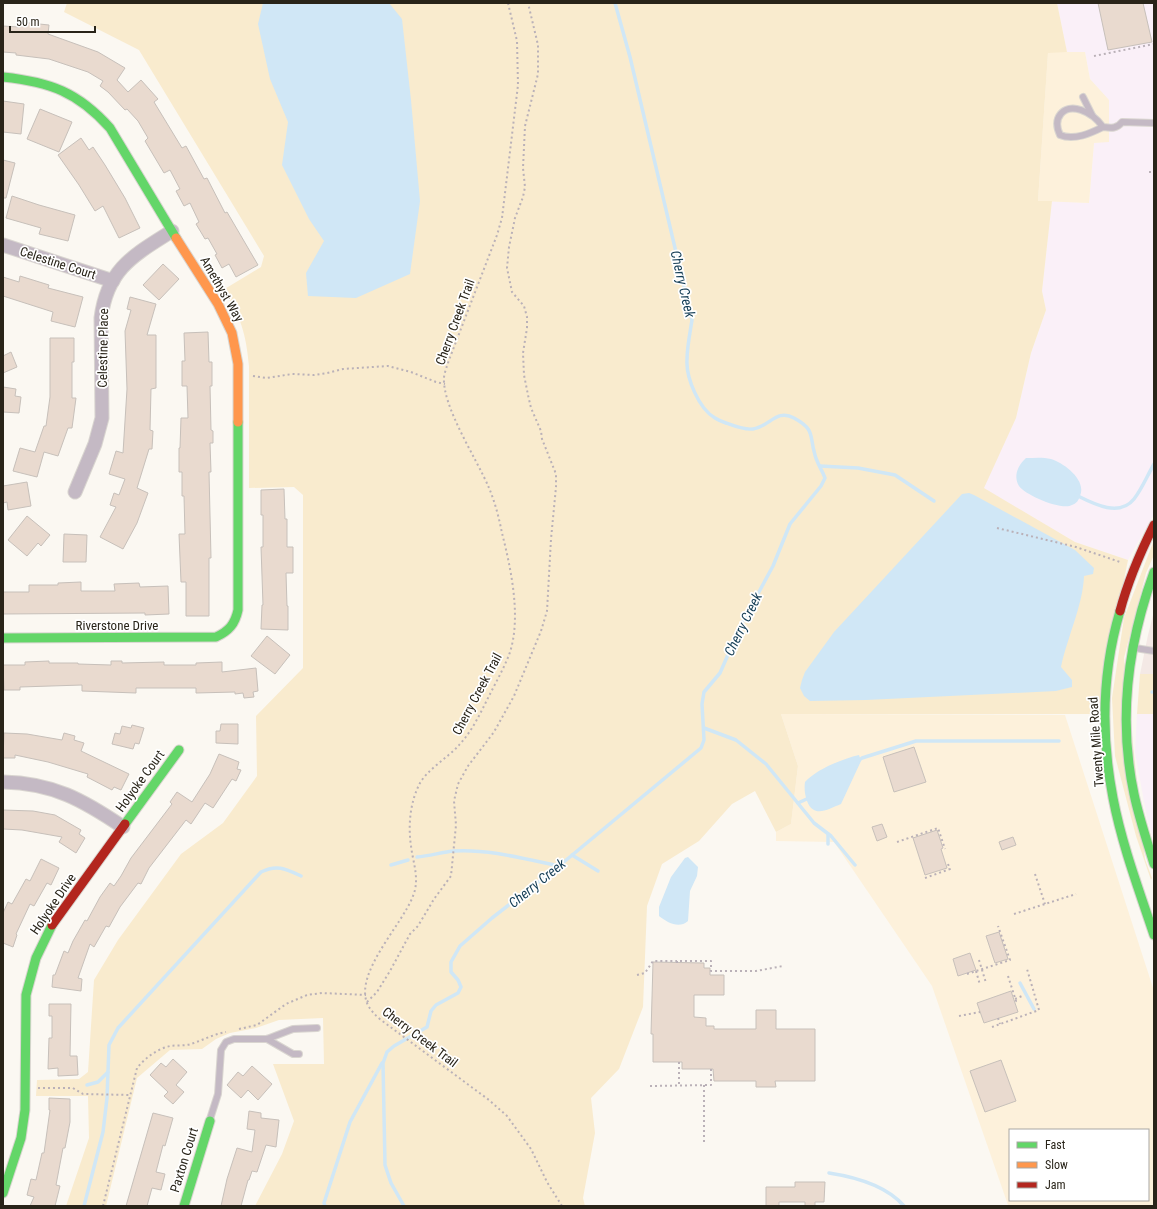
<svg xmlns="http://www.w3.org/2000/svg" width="1157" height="1209" font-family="'Roboto Condensed',sans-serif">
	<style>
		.commercial { fill: #faf0f8 }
		.built { fill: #fdf1db; fill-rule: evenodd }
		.education { fill: #f4e9e5 }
		.green { fill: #f9ebce }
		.water { fill: #d0e7f6 }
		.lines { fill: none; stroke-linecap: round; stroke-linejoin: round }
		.stream { stroke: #d0e7f6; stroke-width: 3.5 }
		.building { fill: #e9dacf; stroke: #c7c0ba }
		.lane-casing { stroke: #d9d5d0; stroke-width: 8 }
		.street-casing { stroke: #d9d5d0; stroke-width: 15 }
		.fast-casing { stroke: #d9d5d0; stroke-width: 11 }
		.slow-casing { stroke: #d9d5d0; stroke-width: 11 }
		.jam-casing { stroke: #d9d5d0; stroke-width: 11 }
		.path { stroke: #bab1b8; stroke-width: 2; stroke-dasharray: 2 3; stroke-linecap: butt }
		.lane { stroke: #c4b9c4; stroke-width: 6 }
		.street { stroke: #c4b9c4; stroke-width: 13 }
		.fast { stroke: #63d668; stroke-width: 9 }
		.slow { stroke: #ff974d; stroke-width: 9 }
		.jam { stroke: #b3261e; stroke-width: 9 }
		.labels { text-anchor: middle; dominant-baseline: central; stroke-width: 3.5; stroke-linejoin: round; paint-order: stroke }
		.street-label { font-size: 13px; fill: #292419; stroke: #fff }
		.water-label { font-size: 14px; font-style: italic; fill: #143d55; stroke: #fff }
	</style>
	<rect width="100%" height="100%" fill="#fbf8f2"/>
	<g class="commercial">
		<polygon points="1057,3 1154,3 1154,514 1128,560 1075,542 983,488 1016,418 1031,353 1046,310 1042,291 1052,201 1089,203 1094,143 1109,141 1109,100 1090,79 1085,52 1067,52"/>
		<polygon points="1137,714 1154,714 1154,841 1147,818 1135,752"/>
	</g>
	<g class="built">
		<polygon points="1048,52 1085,52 1090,79 1109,100 1109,142 1094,143 1089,203 1038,201"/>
		<path d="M 781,714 L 1065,715 L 1154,991 L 1154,1206 L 1008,1205 L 932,986 L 834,842 L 776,841 L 776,832 L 791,824 L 798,766 ZM 1010,1130 L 1148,1130 L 1148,1200 L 1010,1200 Z"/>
	</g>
	<polygon class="education" points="1154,611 1154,674 1140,674 1148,635"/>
	<g class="green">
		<path d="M 67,3 L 1057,3 L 1067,52 L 1048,53 L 1038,201 L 1052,201 L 1042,291 L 1046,310 L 1031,353 L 1016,418 L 984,488 L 1075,542 L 1128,560 L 1097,714 L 781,714 L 798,766 L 791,824 L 776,832 L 755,791 L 732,804 L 699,841 L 662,864 L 647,906 L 643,1007 L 619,1069 L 591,1098 L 595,1133 L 583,1198 L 585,1206 L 255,1206 L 282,1154 L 294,1121 L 273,1064 L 324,1064 L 323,1018 L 279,1020 L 256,1028 L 230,1033 L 216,1039 L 202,1049 L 170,1050 L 137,1078 L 106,1206 L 66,1206 L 89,1138 L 88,1096 L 36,1096 L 37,1080 L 79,1079 L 88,1072 L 94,980 L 118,940 L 181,854 L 223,823 L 257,776 L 256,716 L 303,668 L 303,495 L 294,487 L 249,488 L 249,366 C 246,334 241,316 223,290 L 261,267 L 264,256 L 139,50 L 64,12 Z"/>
		<polygon points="1154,540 1154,555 1146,573 1124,658 1145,859 1152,878 1151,880 1136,836 1115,756 1112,698 1124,618"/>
		<polygon points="1140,674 1154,674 1154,714 1137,714"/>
	</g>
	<g class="water">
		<polygon points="263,3 389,3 402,19 411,100 420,201 410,274 356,298 308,296 306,273 324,241 309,219 282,165 288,122 270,79 258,24"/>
		<path d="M 1026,458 C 1034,458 1043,457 1051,459 C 1064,463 1087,480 1080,496 C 1078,501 1077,503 1072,505 C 1062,511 1025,495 1019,486 C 1013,476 1018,465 1026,458 Z"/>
		<path d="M 969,493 L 974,495 L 1075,550 L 1094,568 L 1093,574 L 1084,576 C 1083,605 1067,638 1061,667 L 1072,680 L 1072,687 L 1056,691 L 866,700 L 810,701 L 804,696 L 800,688 L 802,680 L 805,672 L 834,632 L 962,494 Z"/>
		<path d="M 859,755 L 861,761 L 841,804 C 828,809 814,819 807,801 C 805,795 804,789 805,782 C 817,769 842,759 859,755 Z"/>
		<path d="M 688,857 L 698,867 L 697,876 L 690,891 L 688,921 C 679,929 668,923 659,916 L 659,907 L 671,877 L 685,858 Z"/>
	</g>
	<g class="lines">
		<g class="stream">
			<polyline points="820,466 858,468 895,475 934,501"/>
			<path d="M 1076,495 C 1092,503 1119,518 1134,499 C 1142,489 1147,476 1154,464"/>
			<polyline points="1152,692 1154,692"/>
			<polyline points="704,728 736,740 766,764 814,823 831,836 855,865"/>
			<polyline points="857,762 862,758 916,741 1059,741"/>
			<polyline points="798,803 811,797"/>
			<polyline points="828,844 828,834"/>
			<polyline points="572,855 598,871"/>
			<path d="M 417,857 C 430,856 442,852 454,851 C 489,849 525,859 559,866"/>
			<polyline points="391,865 408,860"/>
			<polyline points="1020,983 1034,1009"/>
			<polyline points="87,1085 98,1082 108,1072"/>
			<path d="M 829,1173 C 855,1177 886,1185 904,1206"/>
			<path d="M 84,1206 L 103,1132 L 107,1098 L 109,1045 L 118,1028 L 261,872 C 277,864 286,869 301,876"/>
			<polyline points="325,1206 324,1203 350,1122 382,1063"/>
			<path d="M 404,1206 L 391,1183 L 385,1165 L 383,1063 L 387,1052 L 394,1046 L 427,1027 L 431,1011 L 436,1005 L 458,993 L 461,987 L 458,980 L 451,972 L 451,962 L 460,946 L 492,918 L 559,866 L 701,748 L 704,740 L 702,704 L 704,692 L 720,673 L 741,625 L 773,566 L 790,524 L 821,486 L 825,478 C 822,470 817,463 815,455 C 809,436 816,430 794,418 C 777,408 769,427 753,429 C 744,430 734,426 726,423 C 723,422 718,420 715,418 C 699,409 686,378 687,360 C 687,347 690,333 692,320 L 630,57 L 615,3"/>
		</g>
	</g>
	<g class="building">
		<polygon points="1098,3 1143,3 1152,42 1108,50"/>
		<polygon points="20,22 49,25 48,34 98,52 125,68 117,80 128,92 141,80 158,99 154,102 182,148 186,146 204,179 207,178 225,213 227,212 258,265 236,277 229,264 222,268 215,255 217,254 208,238 205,239 196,224 199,222 190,203 184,206 176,191 180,189 170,170 164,173 145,141 148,138 138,121 127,109 125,110 108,92 100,86 103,81 88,72 49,59 16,55 16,53 3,52 3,26 19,27"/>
		<polygon points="3,101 24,104 21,134 3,132"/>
		<polygon points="40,109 72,122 59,152 27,139"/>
		<polygon points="81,138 89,150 93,147 105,165 125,198 140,228 119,238 103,206 95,211 79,185 58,155"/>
		<polygon points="3,160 15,163 6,198 3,198"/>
		<polygon points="12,196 39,205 75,215 68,241 39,234 41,228 6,218"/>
		<polygon points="163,264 179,279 159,300 143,285"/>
		<polygon points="20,276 49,285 48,288 83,297 75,327 51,321 53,312 3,296 3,277 19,282"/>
		<polygon points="130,297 156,304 147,335 156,335 156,388 151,389 150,430 153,431 152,449 149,449 137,488 148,493 137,523 123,549 100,537 116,507 110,505 114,493 119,495 125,479 109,474 116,451 123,453 127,389 125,331 131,310 127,309"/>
		<polygon points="208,332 209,362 212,362 212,386 210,386 211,430 213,431 213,443 210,443 211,472 209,472 211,558 209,558 209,616 186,616 186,582 181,582 179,534 185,534 184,496 182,496 182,472 179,472 179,448 180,448 181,418 188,418 187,386 182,386 182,361 185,361 184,333"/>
		<polygon points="50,338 74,338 74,362 72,362 72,398 76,398 72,428 68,428 58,456 44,452 37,477 13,471 20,448 35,452 44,426 46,426 50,397"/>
		<polygon points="11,352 17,367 3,373 3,356"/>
		<polygon points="3,387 16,389 15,396 21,397 19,413 3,412"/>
		<polygon points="27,482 31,506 8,510 7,502 3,503 3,486"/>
		<polygon points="284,489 285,519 287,519 287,547 293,547 293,573 286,573 287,606 288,606 288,630 261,629 262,605 263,605 261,547 263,547 263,515 261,515 261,490"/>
		<polygon points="27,516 50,535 41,546 38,543 27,556 8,540"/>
		<polygon points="64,534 87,535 86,562 63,562"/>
		<polygon points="81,582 81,591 115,591 114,584 139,583 140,587 168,586 169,614 145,615 145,613 3,614 3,592 29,592 29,585 58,585 58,583"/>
		<polygon points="267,636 290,655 275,674 251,656"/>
		<polygon points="49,661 49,663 78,663 78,664 111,665 111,661 122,661 122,663 164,662 164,665 196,665 196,663 222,662 222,672 256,668 258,691 253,692 254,697 244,698 243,693 235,694 235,692 196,693 196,688 136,688 136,693 82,691 82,685 20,687 20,690 4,690 3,665 25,665 25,662"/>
		<polygon points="221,724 238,724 238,744 216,743 216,731 220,731"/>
		<polygon points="132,725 144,728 139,744 135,743 133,749 112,744 115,733 120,734 122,726 131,728"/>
		<polygon points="4,733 27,734 62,740 64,733 75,736 74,740 84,743 81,751 129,774 121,790 114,787 112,790 87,777 88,774 48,762 15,755 15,758 3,758"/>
		<polygon points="914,747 926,782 894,792 883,757"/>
		<polygon points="219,754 239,762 237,769 241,770 236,781 232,779 213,808 205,803 191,824 186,820 149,868 141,884 138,883 120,907 109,927 106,926 94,947 90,944 78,978 82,979 81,991 52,987 53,975 55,975 64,951 68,953 73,941 85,920 87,921 100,897 110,883 114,886 121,876 131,858 172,804 170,802 177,792 192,802 210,774"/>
		<polygon points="3,810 33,811 55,815 81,830 79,834 85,838 76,853 59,842 62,837 22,830 3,829"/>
		<polygon points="882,824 887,837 877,841 872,827"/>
		<polygon points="937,830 943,848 941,849 947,868 925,875 913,838"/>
		<polygon points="1013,837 1016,845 1002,850 999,842"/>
		<polygon points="41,859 59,868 51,885 47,883 34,906 30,904 16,934 17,935 13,947 3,943 3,913 8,902 12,904 26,879 30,881"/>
		<polygon points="999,932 1008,959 995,963 986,936"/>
		<polygon points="970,953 976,970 958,976 953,959"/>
		<polygon points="653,962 704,963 704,968 710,968 710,975 724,975 724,995 694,995 694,1017 706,1018 706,1026 714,1026 714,1029 756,1029 756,1010 776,1010 776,1029 815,1029 815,1081 775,1081 776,1087 756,1087 756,1081 714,1081 713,1069 682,1069 682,1062 653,1062 653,1034 651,1034"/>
		<polygon points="1011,991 1018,1012 984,1023 977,1003"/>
		<polygon points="49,1004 71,1004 70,1056 77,1056 78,1075 58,1076 58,1068 48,1069 49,1038 52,1038 52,1016 49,1016"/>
		<polygon points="173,1059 187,1072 176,1085 184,1092 173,1104 164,1096 168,1092 150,1075 161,1063 166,1067"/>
		<polygon points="1001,1060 1016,1101 985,1112 970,1071"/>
		<polygon points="252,1066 272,1084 258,1100 248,1090 241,1098 227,1085 238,1072 243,1076"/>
		<polygon points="49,1098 70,1099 70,1122 65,1148 63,1148 56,1185 60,1186 55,1206 30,1206 34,1197 27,1195 31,1179 36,1180 42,1153 44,1153 50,1110 49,1110"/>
		<polygon points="249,1111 261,1113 261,1118 279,1120 276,1147 266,1145 257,1172 252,1171 249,1180 248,1180 241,1206 221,1206 227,1179 237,1148 252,1152 255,1130 247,1129"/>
		<polygon points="153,1113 173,1118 165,1146 163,1145 156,1172 165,1174 161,1190 152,1188 147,1206 126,1206"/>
		<polygon points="795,1182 825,1182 824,1202 815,1202 815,1206 805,1206 805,1202 779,1202 779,1206 766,1206 766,1187 795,1187"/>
	</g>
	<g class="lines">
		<g class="lane-casing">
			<g id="lane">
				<polyline points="1083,97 1092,115"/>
				<path d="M 1103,127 C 1091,133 1074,141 1060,135 C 1052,118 1063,104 1081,110 C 1090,113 1098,120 1103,127 C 1111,128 1117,129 1122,122 L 1154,123"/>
				<polyline points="1135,648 1154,651"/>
				<polyline points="267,1039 293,1054 299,1054"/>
				<polyline points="210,1119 218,1094 221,1050 226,1042 234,1039 267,1039 293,1029 317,1028"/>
			</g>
		</g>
		<g class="street-casing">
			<g id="street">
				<polyline points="3,245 113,281"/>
				<path d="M 75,492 L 95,444 L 102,418 L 101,318 C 107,269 134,255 172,231"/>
				<path d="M 3,782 C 53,783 83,800 123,827"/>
			</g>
		</g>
		<g class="fast-casing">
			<g id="fast">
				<path d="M 3,77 C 50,82 78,92 110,128 L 176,238"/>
				<path d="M 1154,572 C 1128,643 1118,719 1134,794 C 1139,818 1147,841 1154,864"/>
				<path d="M 1120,611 C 1102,672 1101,736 1113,798 C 1122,845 1139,890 1154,935"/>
				<path d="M 3,638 L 216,637 C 229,631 235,624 238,610 L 238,422"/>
				<polyline points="125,824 179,750"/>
				<polyline points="3,1193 21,1138 25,1110 26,995 36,958 52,925"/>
				<polyline points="184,1206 210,1121"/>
			</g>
		</g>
		<g class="slow-casing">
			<polyline id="slow" points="176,238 218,304 232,333 238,364 238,422"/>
		</g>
		<g class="jam-casing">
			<g id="jam">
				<path d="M 1120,611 C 1128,581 1140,553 1154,525"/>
				<polyline points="52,925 125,824"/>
			</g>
		</g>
		<g class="path">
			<path d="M 508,3 L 517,41 L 518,85 L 502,218 L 497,235 L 449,360 C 447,366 445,371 444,377 C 442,407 477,459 489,488 C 495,502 499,518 502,533 C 511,569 522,619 509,655 C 503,670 495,684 488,698 C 480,714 472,731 460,744 C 448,758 426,770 419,785 C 410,803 408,826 411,846 C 413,863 420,879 413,896 C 402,925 355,972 367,1003 C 370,1010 375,1015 381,1020 L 489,1100 L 507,1116 L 531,1149 L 547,1182 L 562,1206"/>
			<polyline points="1094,56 1154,44"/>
			<polyline points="1149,172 1154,172"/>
			<polyline points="253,376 266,378 292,374 314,375 327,373 343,369 388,366 411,372 436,382 445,384"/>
			<polyline points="997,528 1076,547 1120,562"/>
			<polyline points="897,842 938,828 945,849"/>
			<polyline points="1035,874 1045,904"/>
			<polyline points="925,878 950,869 948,864"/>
			<polyline points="1014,914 1076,894"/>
			<polyline points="979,960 986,983"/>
			<polyline points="677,963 677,961 711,961 711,971 756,971 783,966"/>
			<polyline points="976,971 980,985"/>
			<polyline points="967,974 1010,960 998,926"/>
			<polyline points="637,975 645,973 653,961 677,961"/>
			<polyline points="1008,976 1016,1001 1015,1002"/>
			<polyline points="1015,999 1022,996"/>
			<polyline points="367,1002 377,992 390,971 410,934 418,926 434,899 451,876 456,825 454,801 458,784 468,766 494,732 514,696 541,631 547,611 551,539 556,487 556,474 542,439 541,431 531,408 528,395 524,375 523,353 527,328 527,317 524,306 512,292 507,268 509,247 515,218 523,197 525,187 523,168 525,126 538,74 538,45 528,3"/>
			<polyline points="959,1016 980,1012"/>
			<polyline points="998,1018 1000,1024"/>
			<polyline points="992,1027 1039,1010 1027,969"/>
			<polyline points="239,1029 257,1025 286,1004 307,995 322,993 366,995"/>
			<polyline points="679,1062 679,1085"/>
			<polyline points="704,1085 704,1145"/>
			<polyline points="650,1086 711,1085 711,1069"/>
			<polyline points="38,1088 73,1088 83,1094 130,1095"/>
			<path d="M 103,1206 L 137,1068 C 145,1058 157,1049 170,1046 C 177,1045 185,1046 191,1044 C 203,1040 214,1034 226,1032"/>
		</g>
		<use href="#lane" class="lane"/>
		<use href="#street" class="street"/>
		<use href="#fast" class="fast"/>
		<use href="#slow" class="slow"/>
		<use href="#jam" class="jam"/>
	</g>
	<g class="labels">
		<g class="street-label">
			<text transform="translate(58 263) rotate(18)">Celestine Court</text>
			<text transform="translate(222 289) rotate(60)">Amethyst Way</text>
			<text transform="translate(455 322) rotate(-70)">Cherry Creek Trail</text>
			<text transform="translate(103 348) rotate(-89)">Celestine Place</text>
			<text x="117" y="625">Riverstone Drive</text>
			<text transform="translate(477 694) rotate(-62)">Cherry Creek Trail</text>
			<text transform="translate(1096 742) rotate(-94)">Twenty Mile Road</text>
			<text transform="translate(140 781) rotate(-54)">Holyoke Court</text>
			<text transform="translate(53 904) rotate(-56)">Holyoke Drive</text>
			<text transform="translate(420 1037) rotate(37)">Cherry Creek Trail</text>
			<text transform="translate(184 1160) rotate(-73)">Paxton Court</text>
		</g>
		<g class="water-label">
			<text transform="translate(683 284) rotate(77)">Cherry Creek</text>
			<text transform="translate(743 624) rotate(-64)">Cherry Creek</text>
			<text transform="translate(537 883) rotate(-39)">Cherry Creek</text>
		</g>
	</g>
	<rect width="1157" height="1209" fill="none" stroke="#292419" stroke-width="8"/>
	<rect x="1009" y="1129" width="140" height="72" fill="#ffffff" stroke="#a9a7a3"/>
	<rect x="1017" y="1142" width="20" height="6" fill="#63d668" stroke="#a9a7a3"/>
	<text x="1045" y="1149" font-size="12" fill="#292419">Fast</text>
	<rect x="1017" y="1162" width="20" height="6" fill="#ff974d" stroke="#a9a7a3"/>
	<text x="1045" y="1169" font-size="12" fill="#292419">Slow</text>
	<rect x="1017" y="1182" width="20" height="6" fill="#b3261e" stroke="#a9a7a3"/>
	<text x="1045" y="1189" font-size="12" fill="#292419">Jam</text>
	<path d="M10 26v6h85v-6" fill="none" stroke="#292419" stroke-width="2"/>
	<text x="16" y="26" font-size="12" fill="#292419" stroke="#ffffff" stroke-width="3" paint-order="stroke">50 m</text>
</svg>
